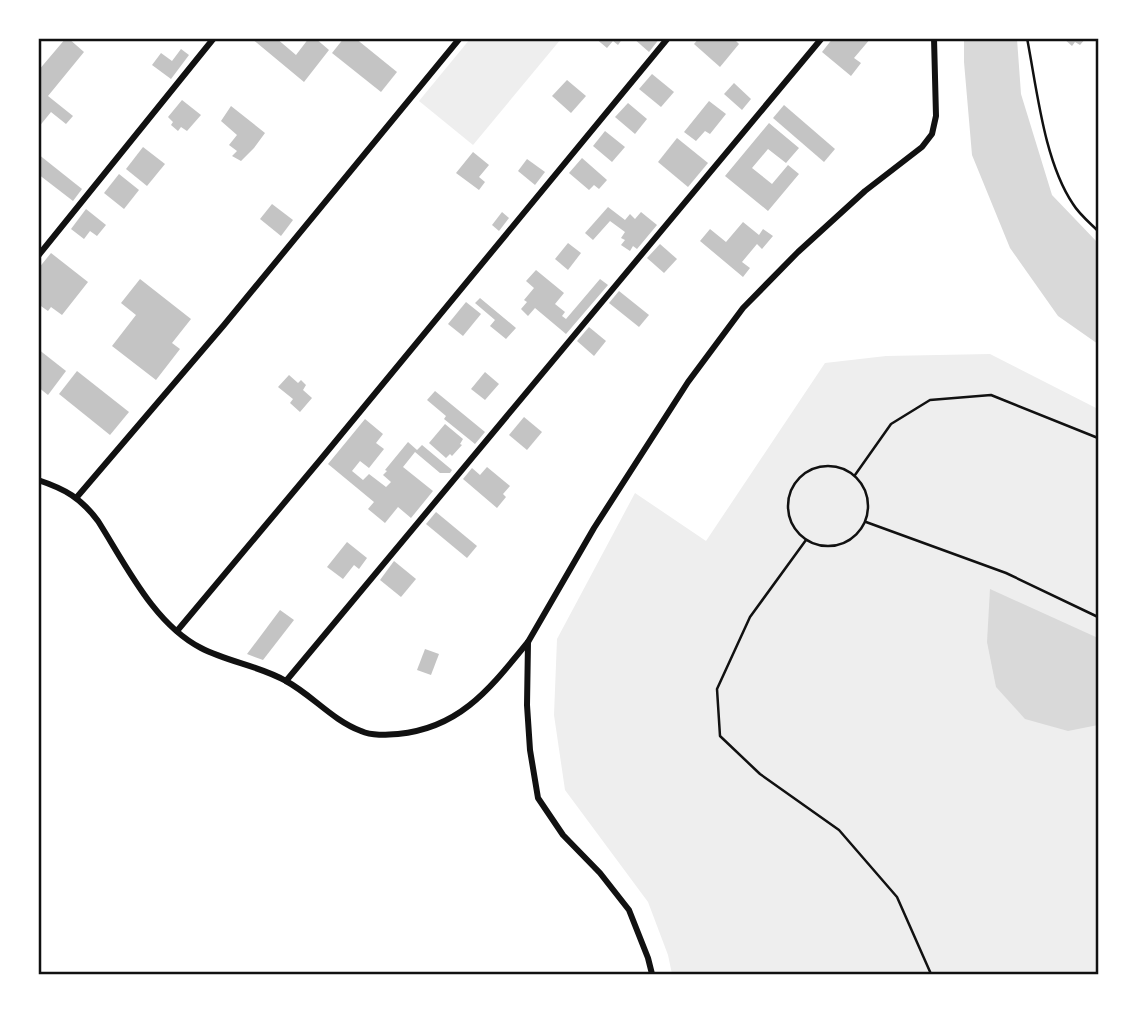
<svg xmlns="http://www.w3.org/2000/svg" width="1137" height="1013" font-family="'Nunito Sans',sans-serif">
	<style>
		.green { fill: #eee }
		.water { fill: #d9d9d9 }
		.building { fill: #c4c4c4 }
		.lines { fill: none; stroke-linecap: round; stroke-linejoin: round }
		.path { stroke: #111; stroke-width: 2.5 }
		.minor { stroke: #111; stroke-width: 6 }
		.neatline { fill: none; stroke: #111; stroke-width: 2.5 }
	</style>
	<rect width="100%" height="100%" fill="#fff"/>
	<g class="green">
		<polygon points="470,39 561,39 473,145 419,101"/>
		<polygon points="990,354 1098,409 1098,974 672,974 668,955 648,902 565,790 554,715 557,639 635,493 706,541 825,363 886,356"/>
	</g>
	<g class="water">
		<polygon points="964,39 1017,39 1021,94 1052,195 1098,243 1098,344 1058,316 1010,248 972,155 964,62"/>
		<polygon points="990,589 1098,638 1098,725 1068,731 1025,719 996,687 987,642"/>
	</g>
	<g class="building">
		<polygon points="66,38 68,38 84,52 48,96 73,116 66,124 51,112 38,128 38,71"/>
		<polygon points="251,38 276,38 296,55 309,38 315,38 329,50 304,82"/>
		<polygon points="344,38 355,38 397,72 381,92 332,53"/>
		<polygon points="595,38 623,38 618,45 613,41 607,48"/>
		<polygon points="633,38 660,38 649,52"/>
		<polygon points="699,38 733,38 739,44 720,67 694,44"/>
		<polygon points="833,38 871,38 854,58 861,63 851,76 822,52"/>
		<polygon points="1063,38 1086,38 1080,45 1075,42 1072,46"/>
		<polygon points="181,49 189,55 171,79 152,65 161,53 172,61"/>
		<polygon points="652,74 674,92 661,107 639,89"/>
		<polygon points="567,80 586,96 571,113 552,96"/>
		<polygon points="734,83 751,99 742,110 724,94"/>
		<polygon points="182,100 201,115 187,131 181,127 178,131 171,125 173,122 168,117"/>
		<polygon points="709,101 726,114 710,134 705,131 696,141 684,132"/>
		<polygon points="628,103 647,119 635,134 615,117"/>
		<polygon points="784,105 835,149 824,162 773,118"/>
		<polygon points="231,106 265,133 254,148 241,161 232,156 237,151 229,145 237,135 221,121"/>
		<polygon points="769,123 799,148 786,163 768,149 752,168 772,184 788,165 799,174 768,211 725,176"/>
		<polygon points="605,131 625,147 612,162 593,146"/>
		<polygon points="677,138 708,163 688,187 658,162"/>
		<polygon points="143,147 165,164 147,186 126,169"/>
		<polygon points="473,152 489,165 479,177 485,182 479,190 456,173"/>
		<polygon points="38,154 82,189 73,201 38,174"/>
		<polygon points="582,158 607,180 599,189 594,185 589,190 569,173"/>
		<polygon points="527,159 545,172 535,185 518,171"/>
		<polygon points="119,174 139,190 124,209 104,193"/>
		<polygon points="272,204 293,220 281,236 260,219"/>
		<polygon points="608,207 625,220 630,214 635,219 641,212 657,225 637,249 633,246 630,251 621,245 625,240 621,238 625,232 610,221 593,240 585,233"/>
		<polygon points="86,209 106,225 97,236 90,231 84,239 71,229"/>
		<polygon points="502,212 509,218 499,231 492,225"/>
		<polygon points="743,222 759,235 763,229 773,236 762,249 757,244 742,262 750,268 743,277 700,241 710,229 726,242"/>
		<polygon points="568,243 581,253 568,270 555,259"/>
		<polygon points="660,244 677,259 664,273 647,258"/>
		<polygon points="51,253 88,282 62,315 51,307 48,311 38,304 38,269"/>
		<polygon points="536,270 564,293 555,304 565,312 562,316 566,319 600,279 608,285 566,334 535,308 528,316 521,309 527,302 524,300 534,288 526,281"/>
		<polygon points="140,279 191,319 172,343 180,349 156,380 112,346 136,315 121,303"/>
		<polygon points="619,291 649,315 639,327 609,303"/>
		<polygon points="480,298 516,328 506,339 490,326 495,320 475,303"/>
		<polygon points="466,302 481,314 463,336 448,324"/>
		<polygon points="589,327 606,341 594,356 577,341"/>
		<polygon points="38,349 66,371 48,395 38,387"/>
		<polygon points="77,371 129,412 110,435 59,394"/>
		<polygon points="485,372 499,384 485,400 471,389"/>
		<polygon points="289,375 298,383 301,380 306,385 303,390 312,398 300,412 290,403 293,399 278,387"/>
		<polygon points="435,391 485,432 475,444 444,419 446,416 427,400"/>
		<polygon points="524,417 542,432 527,450 509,435"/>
		<polygon points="365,419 383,434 376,443 384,449 369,468 360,461 352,471 363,480 369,474 386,487 391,482 383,475 387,471 385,470 408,442 417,450 422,445 452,470 450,473 440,473 415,452 403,467 433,491 411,518 398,507 385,523 368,509 374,502 328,464"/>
		<polygon points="445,424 463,439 460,444 462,445 452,456 450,454 446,458 429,443"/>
		<polygon points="487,467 510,486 503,494 506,497 497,508 463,479 472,468 480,475"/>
		<polygon points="436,512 477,546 467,558 426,524"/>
		<polygon points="347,542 367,558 359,569 354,565 343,579 327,567"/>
		<polygon points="394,561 416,579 401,597 380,580"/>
		<polygon points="280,610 294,620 263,660 247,654"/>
		<polygon points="425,649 439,654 431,675 417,670"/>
	</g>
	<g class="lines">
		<g class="path">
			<path d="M 1027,38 C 1037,89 1044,161 1073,204 C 1079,214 1090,223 1098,231"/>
			<circle cx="828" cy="506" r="40"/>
			<polyline points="855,475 891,424 930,400 991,395 1098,438"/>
			<polyline points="866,522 1006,573 1098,617"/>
			<polyline points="806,540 750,617 717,689 720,736 760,774 839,830 897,897 931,974"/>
		</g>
		<g class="minor">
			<polyline points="38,256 214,38"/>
			<path d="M 38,480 C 65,489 81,498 98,521 C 126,565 154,624 201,648 C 228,662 260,666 286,681 C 312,695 332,720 361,731 C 372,736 386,735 398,734 C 461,728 491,687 528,642"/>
			<polyline points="77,497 224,325 460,38"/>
			<polyline points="177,631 321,459 668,38"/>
			<polyline points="286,681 822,38"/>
			<polyline points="652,974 648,958 629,910 600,873 563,835 538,798 530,750 527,705 528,642 594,528 688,382 743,308 798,252 865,191 922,147 932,134 936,116 934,38"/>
		</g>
	</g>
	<rect width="1137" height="1013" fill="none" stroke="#ffffff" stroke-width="80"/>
	<rect x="40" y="40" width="1057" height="933" class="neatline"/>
</svg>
